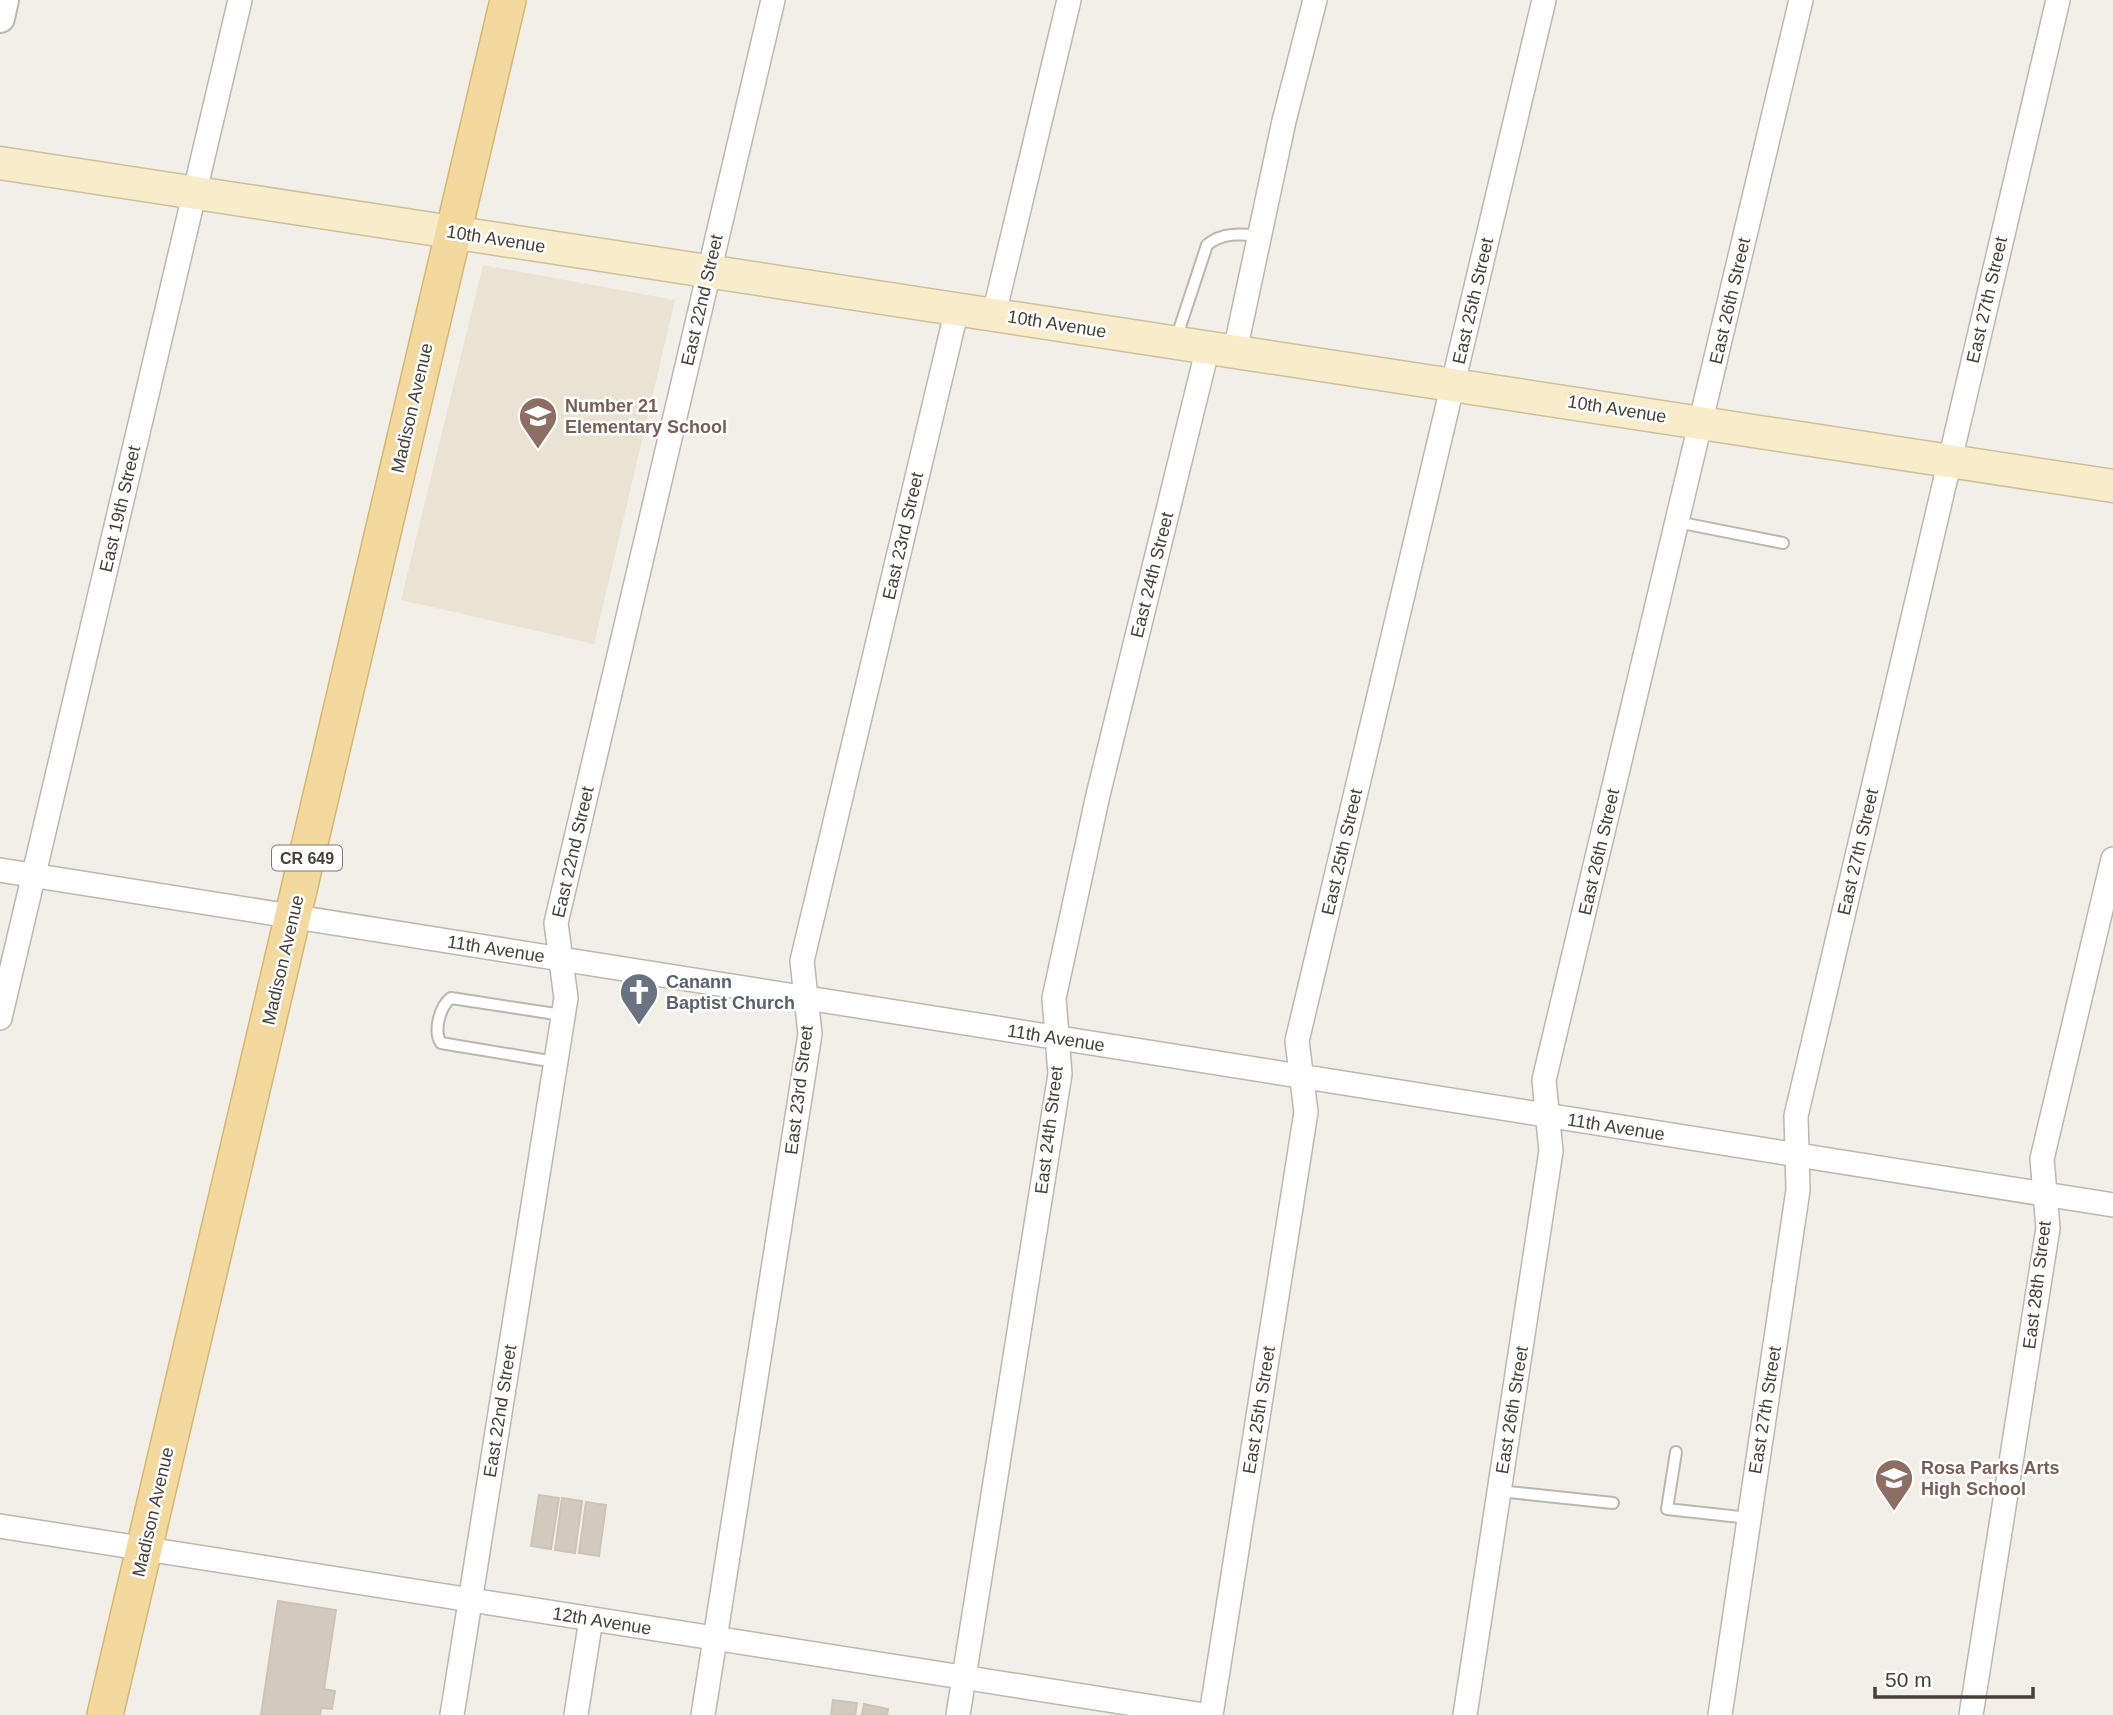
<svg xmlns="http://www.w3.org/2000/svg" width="2113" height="1715" font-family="Arial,sans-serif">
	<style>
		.education { fill: #eae3d3 }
		.building { fill: #d3cabf; stroke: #cdc2b3; stroke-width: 2 }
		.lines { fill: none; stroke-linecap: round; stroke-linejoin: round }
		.service-casing { stroke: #bdb6ac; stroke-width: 14 }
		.minor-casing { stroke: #bdb6ac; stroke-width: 26 }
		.tertiary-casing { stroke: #bdb6ac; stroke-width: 32 }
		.secondary-casing { stroke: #cebf9c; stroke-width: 35 }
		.primary-casing { stroke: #d8b570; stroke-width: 38 }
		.service { stroke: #fff; stroke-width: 10 }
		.minor { stroke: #fff; stroke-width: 23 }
		.tertiary { stroke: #fff; stroke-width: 28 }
		.secondary { stroke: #f9eccb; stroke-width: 32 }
		.primary { stroke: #f4d99f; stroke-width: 35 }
		.labels { text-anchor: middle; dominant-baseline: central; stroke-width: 5; stroke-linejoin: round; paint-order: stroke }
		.shield { fill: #fff; stroke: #7d7973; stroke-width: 2 }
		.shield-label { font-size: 16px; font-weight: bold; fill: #453f37 }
		.street-label { font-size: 18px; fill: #453f37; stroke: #fff }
		.education-label { font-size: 18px; font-weight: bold; fill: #785e54; stroke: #fff; text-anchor: start }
		.worship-label { font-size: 18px; font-weight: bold; fill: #5b616d; stroke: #fff; text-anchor: start }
	</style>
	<rect width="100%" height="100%" fill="#f2efe8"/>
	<polygon class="education" points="483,265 675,300 594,644 401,600"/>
	<g class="building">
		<polygon points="539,1495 559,1498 551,1549 531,1546"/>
		<polygon points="562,1498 582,1501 575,1553 555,1550"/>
		<polygon points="586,1502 606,1505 599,1556 579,1553"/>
		<polygon points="278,1601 336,1610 324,1689 335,1691 332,1709 321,1708 320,1715 261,1715"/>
		<polygon points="833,1700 857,1703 855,1715 831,1715"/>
		<polygon points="864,1704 888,1709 887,1715 862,1715"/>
	</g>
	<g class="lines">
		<g class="service-casing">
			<g id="service">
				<path d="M 1176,339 L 1207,245 C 1222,232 1241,234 1259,236"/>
				<polyline points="1677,522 1783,543"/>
				<path d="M 555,1062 L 441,1043 C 433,1031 440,1006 451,998 L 562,1015"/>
				<polyline points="1676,1452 1667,1509 1749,1518"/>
				<polyline points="1499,1491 1613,1503"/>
			</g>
		</g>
		<g class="minor-casing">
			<g id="minor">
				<polyline points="994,314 1069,0"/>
				<polyline points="1235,351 1284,121 1315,0"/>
				<polyline points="0,870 2113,1205"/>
				<polyline points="0,1018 240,0"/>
				<polyline points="0,1526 1204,1715"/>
				<polyline points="452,1715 566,998 556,923 773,0"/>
				<polyline points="576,1715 591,1619"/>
				<polyline points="703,1715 810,1034 802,961 957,309"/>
				<polyline points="958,1715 1060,1074 1054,998 1098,795 1208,347"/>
				<polyline points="1211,1715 1306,1112 1297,1041 1544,0"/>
				<polyline points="1465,1715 1551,1151 1544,1080 1801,0"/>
				<polyline points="1720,1715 1798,1190 1796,1116 2058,0"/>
				<polyline points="1971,1715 2048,1228 2042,1159 2113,859"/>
			</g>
		</g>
		<g class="tertiary-casing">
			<polyline id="tertiary" points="0,18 4,0"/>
		</g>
		<g class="secondary-casing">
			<polyline id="secondary" points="0,163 2113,486"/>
		</g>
		<g class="primary-casing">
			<polyline id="primary" points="105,1715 508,0"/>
		</g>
		<use href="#service" class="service"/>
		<use href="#minor" class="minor"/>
		<use href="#tertiary" class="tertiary"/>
		<use href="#secondary" class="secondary"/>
		<use href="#primary" class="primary"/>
	</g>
	<defs>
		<g id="school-pin" transform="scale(2.0125)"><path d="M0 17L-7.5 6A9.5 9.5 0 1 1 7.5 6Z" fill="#8d6e63" stroke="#fff"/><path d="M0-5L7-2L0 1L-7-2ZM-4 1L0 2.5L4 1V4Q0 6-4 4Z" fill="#fff"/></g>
		<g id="church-pin" transform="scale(2.0125)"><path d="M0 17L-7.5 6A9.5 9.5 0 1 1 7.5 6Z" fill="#6b7280" stroke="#fff"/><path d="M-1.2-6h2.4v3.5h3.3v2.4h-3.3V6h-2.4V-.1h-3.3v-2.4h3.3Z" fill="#fff"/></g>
	</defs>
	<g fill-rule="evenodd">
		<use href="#school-pin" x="538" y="416"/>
		<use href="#church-pin" x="639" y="992"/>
		<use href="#school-pin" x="1894" y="1478"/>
	</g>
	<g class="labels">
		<rect class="shield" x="272" y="845.5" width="70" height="25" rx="5"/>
		<g class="shield-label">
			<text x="307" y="858">CR 649</text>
		</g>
		<g class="street-label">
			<text transform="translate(496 239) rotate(9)">10th Avenue</text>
			<text transform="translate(702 300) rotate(-77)">East 22nd Street</text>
			<text transform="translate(1987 300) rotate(-77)">East 27th Street</text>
			<text transform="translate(1473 301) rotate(-77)">East 25th Street</text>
			<text transform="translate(1730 301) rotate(-77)">East 26th Street</text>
			<text transform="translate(1057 324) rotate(9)">10th Avenue</text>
			<text transform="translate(412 408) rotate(-77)">Madison Avenue</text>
			<text transform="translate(1617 409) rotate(9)">10th Avenue</text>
			<text transform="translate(120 509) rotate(-77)">East 19th Street</text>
			<text transform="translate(903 536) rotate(-77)">East 23rd Street</text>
			<text transform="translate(1152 575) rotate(-76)">East 24th Street</text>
			<text transform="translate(573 852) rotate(-77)">East 22nd Street</text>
			<text transform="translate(1342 852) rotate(-77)">East 25th Street</text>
			<text transform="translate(1599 852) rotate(-77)">East 26th Street</text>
			<text transform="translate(1858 852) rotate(-77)">East 27th Street</text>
			<text transform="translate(496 949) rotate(9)">11th Avenue</text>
			<text transform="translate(283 960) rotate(-77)">Madison Avenue</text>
			<text transform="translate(1056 1038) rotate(9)">11th Avenue</text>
			<text transform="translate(799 1090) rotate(-83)">East 23rd Street</text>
			<text transform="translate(1616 1127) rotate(9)">11th Avenue</text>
			<text transform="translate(1049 1130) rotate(-83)">East 24th Street</text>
			<text transform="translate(2037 1285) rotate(-83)">East 28th Street</text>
			<text transform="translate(1259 1410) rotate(-81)">East 25th Street</text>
			<text transform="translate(1512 1410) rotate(-81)">East 26th Street</text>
			<text transform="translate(1765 1410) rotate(-81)">East 27th Street</text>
			<text transform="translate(500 1411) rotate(-81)">East 22nd Street</text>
			<text transform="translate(153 1512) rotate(-77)">Madison Avenue</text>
			<text transform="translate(602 1621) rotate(9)">12th Avenue</text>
		</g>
		<g class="education-label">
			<text x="565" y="406">Number 21<tspan x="565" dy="21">Elementary School</tspan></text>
			<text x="1921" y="1468">Rosa Parks Arts<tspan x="1921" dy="21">High School</tspan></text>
		</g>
		<g class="worship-label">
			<text x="666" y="982">Canann<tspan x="666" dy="21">Baptist Church</tspan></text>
		</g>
	</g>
	<path d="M1875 1687v10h158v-10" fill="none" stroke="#453f37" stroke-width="3.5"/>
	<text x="1885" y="1687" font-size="21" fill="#453f37" stroke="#ffffff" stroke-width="5" paint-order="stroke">50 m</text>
</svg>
